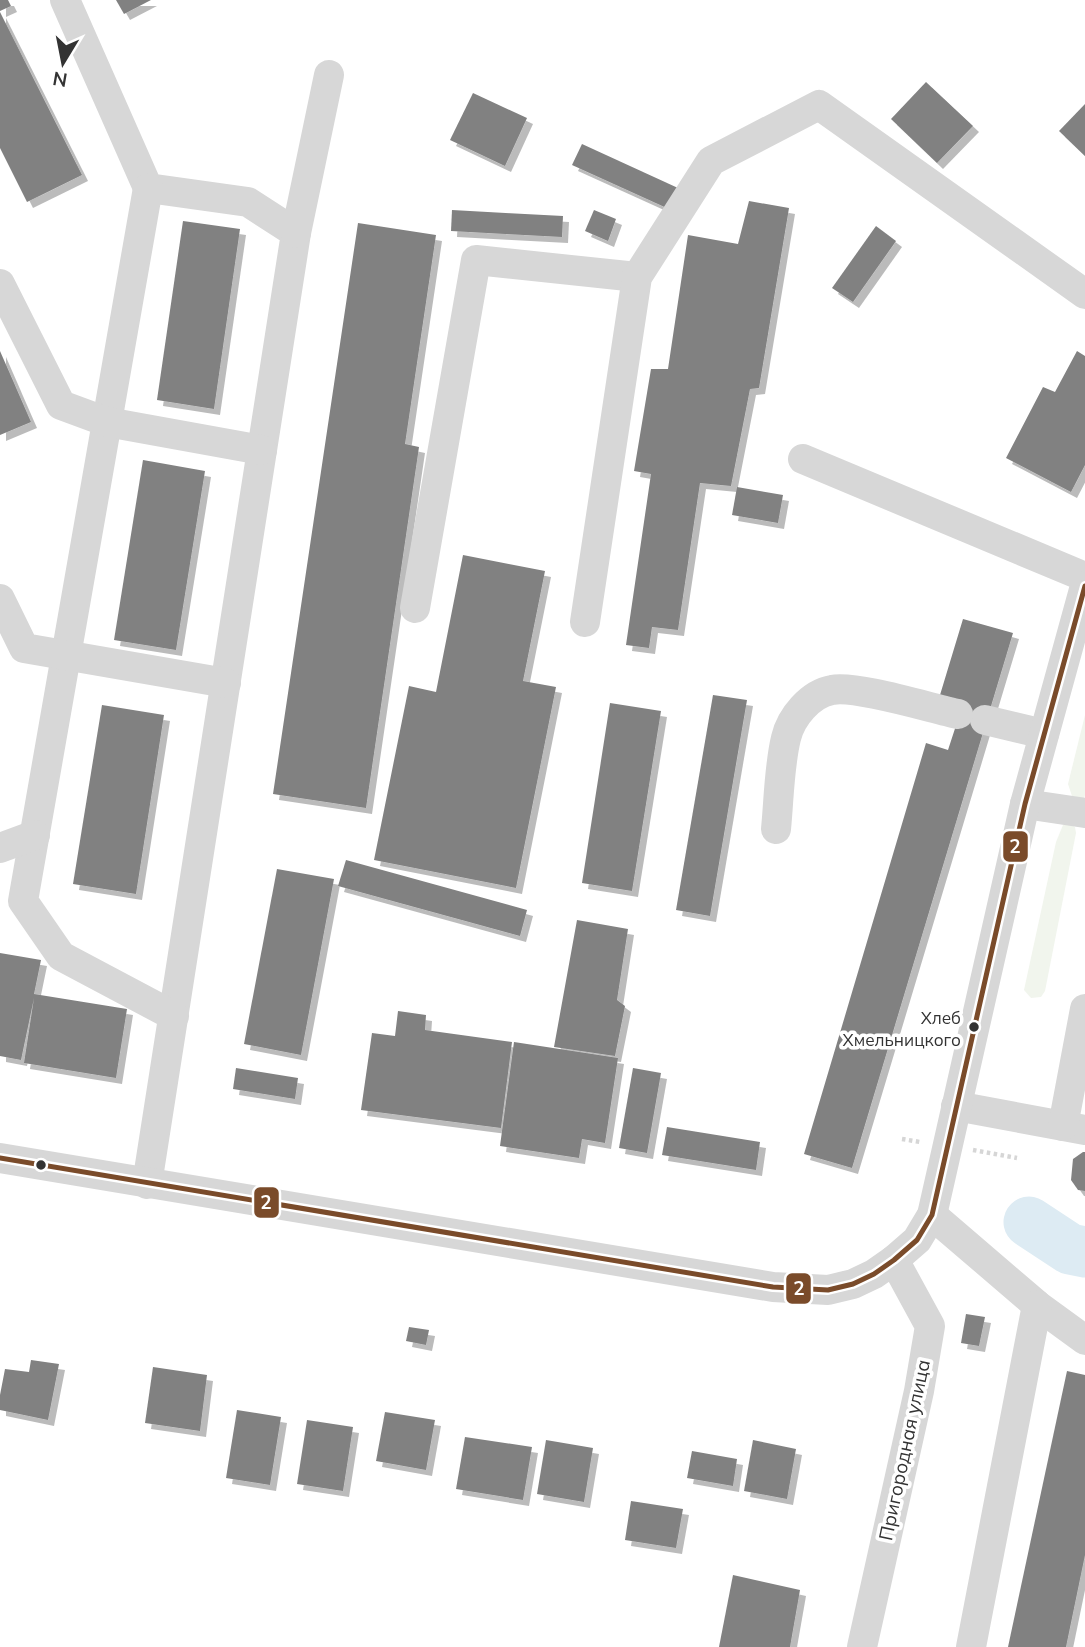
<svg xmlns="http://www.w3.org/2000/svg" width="1085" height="1647" font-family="Mulish,sans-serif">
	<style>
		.green { fill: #f1f5ed }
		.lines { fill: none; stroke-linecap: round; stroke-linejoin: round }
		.river { stroke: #ddebf3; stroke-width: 51 }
		.building { fill: #818181; filter: url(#shadow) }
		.path { stroke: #d6d6d6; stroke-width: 4.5; stroke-dasharray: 3.5 3.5; stroke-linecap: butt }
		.minor { stroke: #d7d7d7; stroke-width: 30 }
		.bus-1-casing { stroke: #fff; stroke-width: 10 }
		.bus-1 { stroke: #7a4b2a; stroke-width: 5 }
		.bus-dot { fill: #333; stroke: #fff; stroke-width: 2.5 }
		.labels { text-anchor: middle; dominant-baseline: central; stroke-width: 7; stroke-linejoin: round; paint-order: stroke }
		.bus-label { font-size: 17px; fill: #333; stroke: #fff; text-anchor: end }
		.street-label { font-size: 19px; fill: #333; stroke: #fff }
		.line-badge { stroke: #fff; stroke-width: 2.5 }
		.badge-label { font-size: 19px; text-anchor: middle; font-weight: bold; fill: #fff }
	</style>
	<defs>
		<filter id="shadow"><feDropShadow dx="6" dy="6" stdDeviation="0" flood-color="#0004"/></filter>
	</defs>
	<rect width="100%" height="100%" fill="#fff"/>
	<g class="green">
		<polygon points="1085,715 1085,795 1084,799 1072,796 1068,784"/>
		<polygon points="1070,824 1075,827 1076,833 1045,991 1041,997 1031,998 1024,990 1056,842 1063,825"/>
	</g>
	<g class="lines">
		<polyline class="river" points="1029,1222 1070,1249 1085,1252"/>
	</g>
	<g class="building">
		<polygon points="0,0 8,0 11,6 0,11"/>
		<polygon points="116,0 151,0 124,14"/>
		<polygon points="0,12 82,175 27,202 0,148"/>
		<polygon points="926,82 973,126 937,163 891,119"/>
		<polygon points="473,93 527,118 505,166 450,140"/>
		<polygon points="1085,104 1085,156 1059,131"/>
		<polygon points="582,144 678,188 669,209 572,165"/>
		<polygon points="749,201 789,208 759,388 750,389 731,486 700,483 678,630 652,627 649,648 626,645 651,474 634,471 651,369 668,369 688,235 738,244"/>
		<polygon points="452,210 563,216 562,237 451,231"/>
		<polygon points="594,210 616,219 608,241 585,231"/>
		<polygon points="183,221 240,229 214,409 157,400"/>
		<polygon points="358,223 436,235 405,444 419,447 366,808 273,794"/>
		<polygon points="876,226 896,241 853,302 832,288"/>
		<polygon points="0,351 31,422 0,435"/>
		<polygon points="1077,351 1085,356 1085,465 1071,492 1006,458 1043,387 1055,392"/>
		<polygon points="143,460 205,471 176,650 114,640"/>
		<polygon points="737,487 783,495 778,523 732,515"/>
		<polygon points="463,555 545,571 523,681 556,687 516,888 374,860 409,686 436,692"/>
		<polygon points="963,619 1013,633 852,1168 804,1154 926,743 948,750 964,701 940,695"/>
		<polygon points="713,695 747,700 710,916 676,910"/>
		<polygon points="610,703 661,711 632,891 582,883"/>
		<polygon points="102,705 164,715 136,894 73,884"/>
		<polygon points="346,860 527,910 520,936 338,886"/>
		<polygon points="277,869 334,879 301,1055 244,1044"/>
		<polygon points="577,920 628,929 617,1000 625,1006 615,1056 554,1047"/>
		<polygon points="0,953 41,960 34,994 127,1009 116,1078 24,1063 34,998 21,1060 0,1056"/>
		<polygon points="398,1011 426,1015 425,1030 512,1042 501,1128 361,1110 372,1033 395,1036"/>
		<polygon points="514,1042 618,1058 605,1143 582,1139 579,1158 500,1146"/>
		<polygon points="236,1068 298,1078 295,1099 233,1089"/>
		<polygon points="633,1068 661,1073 647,1153 619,1148"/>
		<polygon points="667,1127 760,1142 756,1170 662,1155"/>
		<polygon points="1083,1152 1085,1152 1085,1191 1078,1190 1071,1180 1073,1159"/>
		<polygon points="966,1314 985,1317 979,1346 961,1343"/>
		<polygon points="409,1327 429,1330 426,1345 406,1341"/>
		<polygon points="31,1360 59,1364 48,1420 0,1410 0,1395 5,1369 29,1372"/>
		<polygon points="153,1367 207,1375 200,1431 145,1423"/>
		<polygon points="1067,1371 1085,1375 1085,1555 1066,1647 1008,1647"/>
		<polygon points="237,1410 281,1417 270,1485 226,1478"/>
		<polygon points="385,1412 435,1420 426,1470 376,1461"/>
		<polygon points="307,1420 353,1427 343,1491 297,1484"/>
		<polygon points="465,1437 532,1447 523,1500 456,1489"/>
		<polygon points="546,1440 593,1448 584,1502 537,1494"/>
		<polygon points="753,1440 796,1449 787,1499 744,1491"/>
		<polygon points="692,1451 737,1459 733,1486 687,1478"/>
		<polygon points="631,1501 683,1509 676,1548 625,1540"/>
		<polygon points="733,1575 800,1590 790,1647 719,1647"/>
	</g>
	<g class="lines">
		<g class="path">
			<polyline points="902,1139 920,1142"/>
			<polyline points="973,1150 1017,1158"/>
		</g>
		<g class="minor">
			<polyline points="65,0 148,188 248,202 296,233 147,1184"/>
			<polyline points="148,188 23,901 61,956 174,1016"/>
			<polyline points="296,233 329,75"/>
			<polyline points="0,284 61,405 107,422 262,450"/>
			<polyline points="803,459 1085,577"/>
			<polyline points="0,599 24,648 226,683"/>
			<polyline points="415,608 476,260 637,277"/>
			<polyline points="585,622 637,277 711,161 819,105 1085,294"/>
			<polyline points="985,720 1044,734"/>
			<polyline points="1025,804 1085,813"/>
			<path d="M 776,829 C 779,799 779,767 786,738 C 791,717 810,694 832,690 C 856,685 930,708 958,714"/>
			<polyline points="0,848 35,835"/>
			<polyline points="956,1106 1085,1130"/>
			<polyline points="1063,1126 1085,1009"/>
			<polyline points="0,1158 773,1287 828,1290 853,1284 874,1274 894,1260 917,1240 932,1215 1025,804 1085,586"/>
			<polyline points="932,1215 1037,1305 1085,1340"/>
			<polyline points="862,1647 919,1391 930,1326 894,1260"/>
			<polyline points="971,1647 1037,1305"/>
		</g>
		<g class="bus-1-casing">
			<polyline id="bus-1" points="0,1158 773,1287 828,1290 853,1284 874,1274 894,1260 917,1240 932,1215 1025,804 1085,586"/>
		</g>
		<use href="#bus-1" class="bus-1"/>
	</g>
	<g class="bus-dot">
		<circle cx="974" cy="1027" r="6"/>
		<circle cx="41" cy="1165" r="6"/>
	</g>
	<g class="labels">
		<g class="bus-label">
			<text x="961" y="1017">Хлеб<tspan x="961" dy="22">Хмельницкого</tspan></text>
		</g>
		<g class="street-label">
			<text transform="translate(904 1450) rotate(-78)">Пригородная улица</text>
		</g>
	</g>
	<g class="line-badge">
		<rect x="1002" y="830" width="27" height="33" rx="7" fill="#7a4b2a"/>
		<rect x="253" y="1186" width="27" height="33" rx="7" fill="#7a4b2a"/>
		<rect x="785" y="1272" width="27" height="33" rx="7" fill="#7a4b2a"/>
	</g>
	<g class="badge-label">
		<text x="1015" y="853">2</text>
		<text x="266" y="1209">2</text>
		<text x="799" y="1295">2</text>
	</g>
	<g transform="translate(63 63) rotate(190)" stroke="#ffffff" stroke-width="5" paint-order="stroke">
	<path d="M0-5L12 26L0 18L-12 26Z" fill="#333333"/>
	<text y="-10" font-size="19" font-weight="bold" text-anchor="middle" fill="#333333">N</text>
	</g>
</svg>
